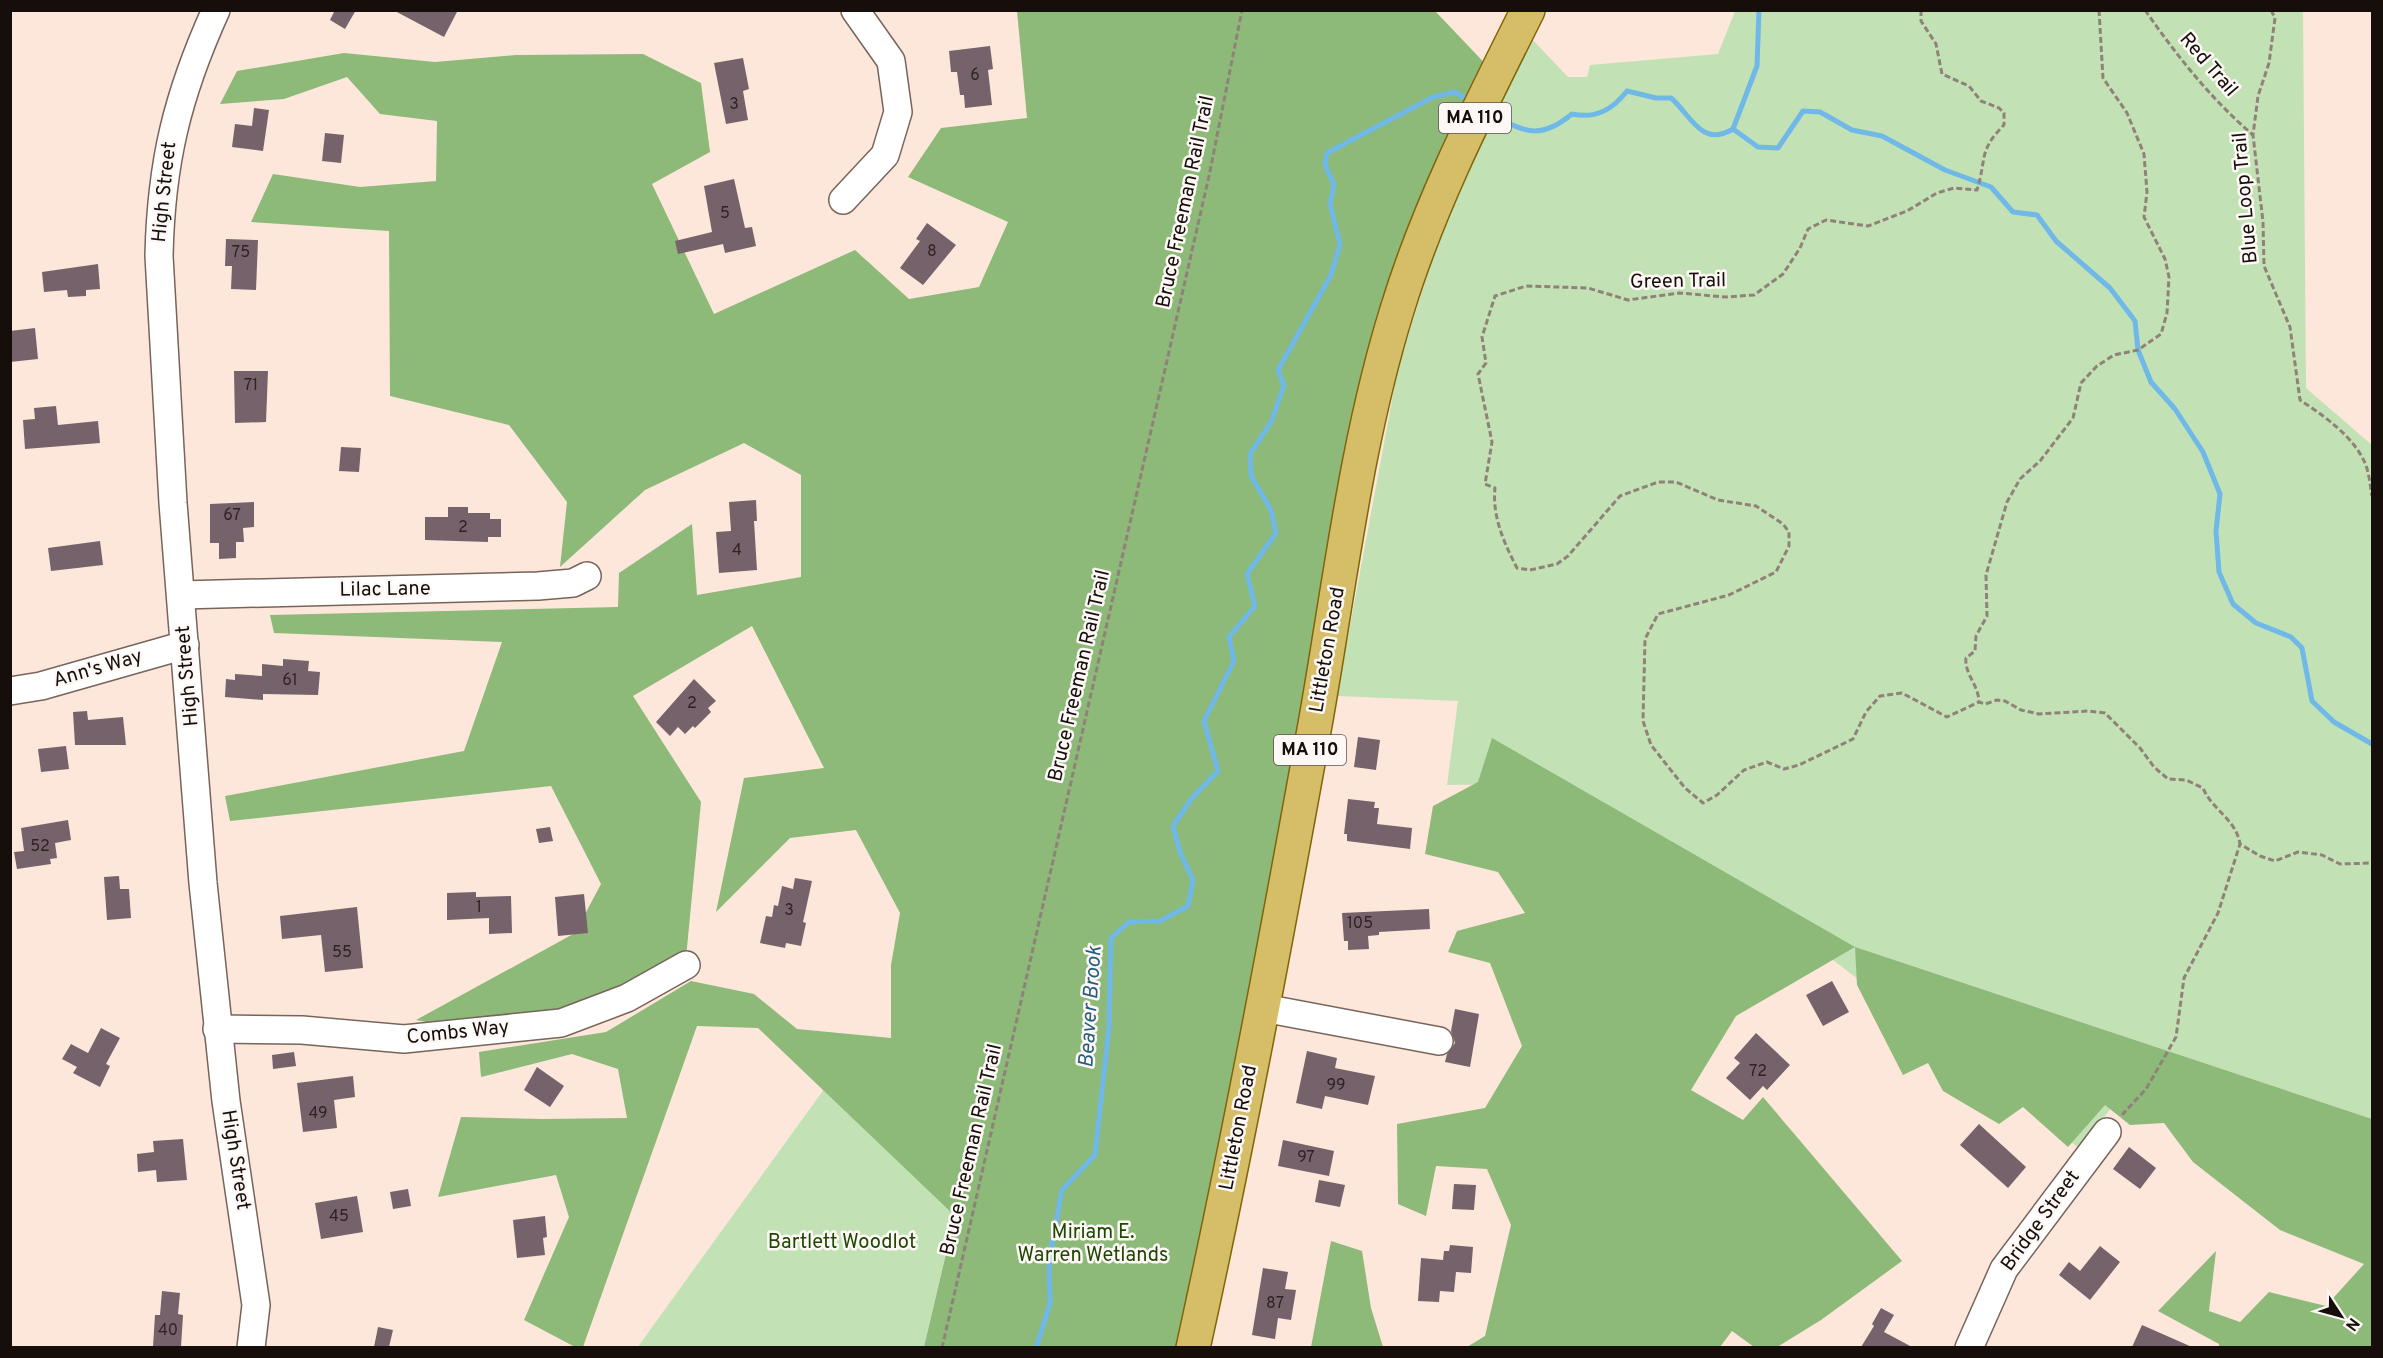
<svg xmlns="http://www.w3.org/2000/svg" width="2383" height="1358" font-family="Overpass,sans-serif">
	<style>
		.green { fill: #c2e2b5 }
		.forest { fill: #8db979 }
		.lines { fill: none; stroke-linecap: round; stroke-linejoin: round }
		.stream { stroke: #6fb8e8; stroke-width: 5 }
		.building { fill: #76626b }
		.minor-casing { stroke: #77645a; stroke-width: 30 }
		.major-casing { stroke: #806407; stroke-width: 36 }
		.path { stroke: #908179; stroke-width: 3; stroke-dasharray: 6 3; stroke-linecap: butt }
		.minor { stroke: #fff; stroke-width: 27 }
		.major { stroke: #d6be69; stroke-width: 33 }
		.labels { text-anchor: middle; dominant-baseline: central; stroke-width: 5; stroke-linejoin: round; paint-order: stroke }
		.number-label { font-size: 16px; fill: #2d2322 }
		.shield { fill: #fdf8f6; stroke: #5b5451; stroke-width: 1.5 }
		.shield-label { font-size: 18px; font-weight: bold; fill: #150e0a }
		.street-label { font-size: 20px; fill: #150e0a; stroke: #fdf8f6 }
		.park-label { font-size: 20px; fill: #1e4702; stroke: #fdf8f6 }
		.water-label { font-size: 21px; font-style: italic; fill: #265c7d; stroke: #fdf8f6 }
	</style>
	<rect width="100%" height="100%" fill="#fde7db"/>
	<g class="green">
		<polygon points="1735,11 2303,11 2306,388 2372,445 2372,1251 2126,1088 2080,1149 1816,947 1515,784 1447,785 1458,701 1337,696 1398,368 1445,219 1530,37 1568,77 1587,77 1590,65 1718,54"/>
		<polygon points="835,1074 972,1145 924,1347 637,1348"/>
	</g>
	<g class="forest">
		<polygon points="1017,11 1435,11 1496,75 1412,261 1193,1347 924,1347 955,1216 758,1028 697,1026 583,1347 575,1347 524,1320 569,1217 556,1175 438,1197 461,1117 542,1119 627,1118 618,1069 572,1054 481,1077 479,1052 606,1032 691,981 754,994 797,1029 891,1038 891,965 900,913 856,830 790,838 716,912 744,778 824,768 752,626 633,696 701,802 686,958 627,998 472,1031 416,1020 575,933 601,884 551,786 230,821 225,796 464,751 502,642 274,633 270,615 618,607 619,573 692,524 697,595 801,577 801,475 744,443 645,490 560,567 567,502 509,425 390,396 389,231 251,222 273,174 360,187 436,181 437,121 380,114 347,77 284,99 220,104 237,71 344,53 435,62 516,55 643,54 701,83 710,152 652,184 714,314 855,250 909,299 979,287 1008,222 908,177 941,128 1027,118"/>
		<polygon points="1492,738 1855,947 2372,1119 2372,1347 2219,1347 2219,1344 2158,1311 2216,1251 2209,1311 2240,1322 2269,1292 2326,1306 2364,1264 2280,1230 2193,1162 2164,1123 2130,1125 2105,1105 2068,1147 2023,1107 1999,1124 1943,1091 1928,1063 1903,1075 1857,985 1855,947 1736,1016 1691,1090 1743,1120 1763,1097 1902,1261 1821,1320 1777,1347 1754,1347 1732,1331 1720,1347 1467,1347 1485,1336 1511,1225 1487,1169 1436,1166 1426,1216 1398,1204 1397,1124 1485,1108 1522,1046 1490,963 1448,952 1457,931 1525,913 1498,872 1425,854 1433,806 1478,782"/>
		<polygon points="1331,1241 1362,1251 1371,1308 1383,1347 1311,1347"/>
	</g>
	<g class="lines">
		<g class="stream">
			<path d="M 1488,112 C 1523,131 1538,142 1572,114 C 1596,119 1612,110 1627,91 L 1656,98 L 1671,98 C 1691,115 1701,148 1733,129 L 1757,66 L 1759,10"/>
			<polyline points="1733,129 1758,147 1778,148 1803,111 1820,112 1852,130 1882,136 1945,170 1991,187 2013,212 2037,215 2056,241 2110,288 2135,321 2138,350 2151,382 2175,409 2203,452 2220,494 2216,531 2219,572 2233,604 2256,623 2291,637 2302,648 2312,701 2334,722 2372,744"/>
			<polyline points="1036,1348 1050,1304 1049,1260 1062,1190 1095,1155 1109,1027 1111,938 1129,922 1160,921 1188,906 1193,880 1180,852 1173,826 1192,798 1218,771 1204,721 1234,661 1229,637 1255,606 1247,574 1276,533 1271,510 1251,476 1250,454 1271,422 1284,386 1278,370 1331,275 1340,244 1330,204 1334,185 1325,165 1327,153 1433,97 1455,92 1470,101"/>
		</g>
	</g>
	<g class="building">
		<polygon points="335,10 356,10 345,29 330,20"/>
		<polygon points="393,10 458,10 444,37"/>
		<polygon points="990,46 993,69 988,70 992,105 965,108 964,95 960,95 957,72 951,72 949,51"/>
		<polygon points="743,58 749,89 743,91 748,120 726,124 714,63"/>
		<polygon points="254,108 269,110 263,151 232,147 235,124 252,126"/>
		<polygon points="325,133 344,135 341,163 322,161"/>
		<polygon points="734,179 745,228 752,227 756,246 725,253 723,244 678,254 675,241 712,232 704,186"/>
		<polygon points="927,223 956,245 923,285 900,268 920,241 916,239"/>
		<polygon points="226,239 258,240 256,290 231,289 232,266 225,266"/>
		<polygon points="98,264 100,289 86,290 86,296 68,297 67,290 44,292 42,272"/>
		<polygon points="35,328 38,359 10,362 10,331"/>
		<polygon points="234,371 268,371 266,422 235,423"/>
		<polygon points="56,406 58,425 98,421 100,443 25,449 23,420 35,419 34,408"/>
		<polygon points="341,447 361,448 359,472 339,471"/>
		<polygon points="756,500 757,521 754,521 757,570 719,573 716,532 731,531 729,502"/>
		<polygon points="254,502 254,527 243,528 244,542 236,542 236,558 219,559 219,543 210,543 210,504"/>
		<polygon points="448,507 468,507 468,513 490,513 490,519 501,519 501,537 488,537 488,542 425,540 425,517 448,517"/>
		<polygon points="100,541 103,565 51,571 48,548"/>
		<polygon points="283,659 309,661 308,671 320,672 318,695 263,694 263,700 225,697 226,679 235,680 235,674 262,676 262,664 283,666"/>
		<polygon points="694,679 716,701 708,708 711,712 695,728 693,726 685,734 678,727 670,736 656,722"/>
		<polygon points="87,711 88,720 123,717 126,745 75,745 73,712"/>
		<polygon points="1358,737 1380,740 1376,770 1354,767"/>
		<polygon points="66,746 69,769 41,772 38,749"/>
		<polygon points="1348,799 1375,802 1374,808 1379,808 1377,824 1412,828 1410,849 1347,841 1347,834 1344,834"/>
		<polygon points="68,820 71,840 55,843 57,858 50,859 51,864 17,869 14,852 24,851 21,828"/>
		<polygon points="550,827 553,841 539,843 536,829"/>
		<polygon points="119,876 120,889 129,889 131,918 107,920 104,877"/>
		<polygon points="795,878 812,881 803,922 806,923 801,946 786,943 785,948 760,943 766,916 772,917 774,905 778,906 782,886 793,889"/>
		<polygon points="476,892 476,897 511,896 512,933 489,934 489,918 447,920 447,893"/>
		<polygon points="584,894 588,933 558,936 555,897"/>
		<polygon points="357,907 363,968 325,972 321,935 282,939 280,916"/>
		<polygon points="1429,909 1430,929 1379,932 1379,935 1368,936 1369,949 1348,950 1348,941 1344,941 1342,913"/>
		<polygon points="1832,981 1849,1012 1823,1026 1806,995"/>
		<polygon points="1455,1009 1479,1014 1470,1067 1445,1062 1447,1054 1455,1043 1451,1031"/>
		<polygon points="101,1028 120,1038 106,1064 110,1066 100,1087 73,1073 77,1067 62,1059 71,1044 88,1053"/>
		<polygon points="1756,1033 1790,1065 1767,1090 1763,1086 1750,1100 1726,1078 1740,1063 1734,1058"/>
		<polygon points="1307,1051 1337,1058 1335,1068 1375,1076 1368,1105 1325,1096 1322,1109 1296,1103"/>
		<polygon points="294,1052 296,1066 273,1069 272,1055"/>
		<polygon points="537,1067 564,1086 550,1107 524,1090"/>
		<polygon points="353,1076 355,1097 334,1100 337,1128 303,1132 297,1083"/>
		<polygon points="1979,1124 2026,1167 2008,1188 1960,1145"/>
		<polygon points="183,1139 187,1180 157,1182 156,1170 138,1172 137,1154 154,1152 153,1141"/>
		<polygon points="1283,1140 1334,1151 1329,1176 1278,1166"/>
		<polygon points="2129,1147 2156,1168 2140,1189 2113,1169"/>
		<polygon points="1319,1180 1345,1185 1340,1207 1315,1202"/>
		<polygon points="1454,1184 1476,1185 1474,1210 1452,1209"/>
		<polygon points="408,1189 411,1206 393,1209 390,1192"/>
		<polygon points="357,1196 363,1232 321,1239 315,1203"/>
		<polygon points="545,1216 547,1237 543,1238 545,1255 517,1258 513,1220"/>
		<polygon points="1450,1245 1473,1247 1471,1273 1456,1272 1454,1292 1440,1291 1439,1302 1418,1301 1421,1258 1443,1260 1444,1251 1449,1251"/>
		<polygon points="2100,1246 2120,1262 2090,1300 2059,1275 2069,1262 2080,1271"/>
		<polygon points="1263,1268 1288,1272 1285,1289 1296,1290 1291,1320 1278,1318 1275,1339 1252,1335"/>
		<polygon points="162,1291 180,1293 178,1314 183,1315 181,1347 153,1347 155,1315 160,1315"/>
		<polygon points="1881,1308 1894,1315 1884,1332 1912,1347 1861,1347 1874,1326 1872,1324"/>
		<polygon points="2142,1325 2192,1347 2132,1347"/>
		<polygon points="378,1327 393,1330 389,1347 374,1347"/>
	</g>
	<g class="lines">
		<g class="minor-casing">
			<g id="minor">
				<path d="M 216,10 C 177,96 161,163 159,256 L 173,503 L 203,883 L 226,1101 L 256,1305 L 251,1348"/>
				<polyline points="843,200 885,155 898,112 891,61 855,10"/>
				<polyline points="181,595 538,586 573,583 587,576"/>
				<polyline points="10,691 41,686 185,645"/>
				<polyline points="1263,1008 1439,1041"/>
				<polyline points="217,1029 302,1030 404,1039 561,1023 627,998 686,965"/>
				<polyline points="1969,1348 2004,1269 2107,1132"/>
			</g>
		</g>
		<g class="major-casing">
			<path id="major" d="M 1193,1348 C 1239,1139 1278,929 1316,719 C 1340,583 1356,442 1397,310 C 1429,205 1479,108 1528,10"/>
		</g>
		<g class="path">
			<path d="M 1921,10 L 1921,21 L 1936,44 L 1942,74 L 1969,86 L 1981,101 L 1999,108 L 2004,113 L 2004,125 C 1978,151 1987,158 1977,190 L 1954,188 L 1937,193 L 1907,211 L 1868,226 L 1826,220 L 1808,229 L 1800,248 L 1783,274 L 1754,295 L 1726,297 L 1679,293 L 1628,300 L 1588,288 L 1526,286 L 1495,296 L 1482,337 L 1486,363 L 1478,374 L 1492,442 L 1485,484 L 1495,488 C 1492,516 1504,543 1517,568 L 1530,570 L 1557,564 L 1568,556 L 1620,496 L 1658,482 L 1676,482 L 1718,500 L 1756,506 L 1783,524 L 1789,532 L 1789,546 L 1776,572 L 1729,595 L 1658,614 L 1645,639 L 1643,721 L 1651,745 L 1685,788 L 1703,803 L 1717,795 L 1744,770 L 1767,762 L 1784,769 L 1799,765 L 1853,739 L 1866,712 L 1880,696 L 1902,693 L 1947,717 L 1979,702"/>
			<path d="M 2099,10 L 2103,78 L 2127,113 L 2144,154 L 2147,192 L 2144,217 L 2165,259 L 2169,277 L 2167,313 L 2161,334 L 2138,350 L 2114,355 L 2097,366 L 2081,383 L 2073,418 L 2040,461 L 2020,479 L 2007,502 L 1986,575 L 1987,616 L 1976,636 L 1975,651 L 1966,658 C 1964,673 1979,686 1979,702 L 1985,704 L 1997,700 L 2005,701 L 2021,710 L 2039,714 L 2088,711 L 2105,713 L 2140,748 L 2154,767 L 2168,779 L 2186,780 L 2203,788 C 2212,810 2236,819 2240,844 L 2260,856 L 2275,861 L 2298,852 L 2322,855 L 2340,864 L 2372,863"/>
			<path d="M 2145,10 C 2177,56 2211,99 2253,135"/>
			<path d="M 2271,10 L 2275,18 L 2269,63 L 2258,96 L 2253,135 L 2263,222 L 2264,266 L 2290,327 L 2300,400 C 2323,415 2351,435 2363,459 C 2369,469 2370,485 2372,496"/>
			<polyline points="2122,1115 2146,1089 2176,1037 2184,978 2218,913 2240,844"/>
			<polyline points="942,1348 1209,176 1242,10"/>
		</g>
		<use href="#minor" class="minor"/>
		<use href="#major" class="major"/>
	</g>
	<g class="labels">
		<g class="number-label">
			<text x="975" y="76">6</text>
			<text x="734" y="105">3</text>
			<text x="725" y="214">5</text>
			<text x="932" y="252">8</text>
			<text x="241" y="253">75</text>
			<text x="251" y="386">71</text>
			<text x="232" y="516">67</text>
			<text x="463" y="528">2</text>
			<text x="737" y="551">4</text>
			<text x="290" y="681">61</text>
			<text x="692" y="704">2</text>
			<text x="40" y="847">52</text>
			<text x="479" y="908">1</text>
			<text x="789" y="911">3</text>
			<text x="1360" y="924">105</text>
			<text x="342" y="953">55</text>
			<text x="1758" y="1072">72</text>
			<text x="1336" y="1086">99</text>
			<text x="318" y="1114">49</text>
			<text x="1306" y="1158">97</text>
			<text x="339" y="1217">45</text>
			<text x="1275" y="1304">87</text>
			<text x="168" y="1331">40</text>
		</g>
		<g class="shield">
			<rect x="1439" y="103" width="72" height="30" rx="4.5"/>
			<rect x="1274" y="735" width="72" height="30" rx="4.5"/>
		</g>
		<g class="shield-label">
			<text x="1475" y="118">MA 110</text>
			<text x="1310" y="750">MA 110</text>
		</g>
		<g class="street-label">
			<text transform="translate(2208 65) rotate(49)">Red Trail</text>
			<text transform="translate(165 192) rotate(-84)">High Street</text>
			<text transform="translate(2246 198) rotate(-95)">Blue Loop Trail</text>
			<text transform="translate(1186 202) rotate(-78)">Bruce Freeman Rail Trail</text>
			<text transform="translate(1678 282) rotate(-1)">Green Trail</text>
			<text transform="translate(385 590) rotate(-1)">Lilac Lane</text>
			<text transform="translate(1328 650) rotate(-80)">Littleton Road</text>
			<text transform="translate(98 669) rotate(-16)">Ann's Way</text>
			<text transform="translate(188 676) rotate(-95)">High Street</text>
			<text transform="translate(1080 676) rotate(-77)">Bruce Freeman Rail Trail</text>
			<text transform="translate(458 1033) rotate(-6)">Combs Way</text>
			<text transform="translate(1239 1128) rotate(-79)">Littleton Road</text>
			<text transform="translate(972 1150) rotate(-77)">Bruce Freeman Rail Trail</text>
			<text transform="translate(235 1160) rotate(81)">High Street</text>
			<text transform="translate(2041 1221) rotate(-54)">Bridge Street</text>
		</g>
		<g class="park-label">
			<text x="1093" y="1233">Miriam E.<tspan x="1093" dy="23">Warren Wetlands</tspan></text>
			<text x="842" y="1243">Bartlett Woodlot</text>
		</g>
		<g class="water-label">
			<text transform="translate(1091 1007) rotate(-86)">Beaver Brook</text>
		</g>
	</g>
	<rect width="2383" height="1358" fill="none" stroke="#150e0a" stroke-width="24"/>
	<g transform="translate(2341 1316) rotate(126)" stroke="#fdf8f6" stroke-width="4.5" paint-order="stroke">
	<path d="M0-4.5L10 22L0 15L-10 22Z" fill="#150e0a"/>
	<text y="-9" font-size="16" font-weight="bold" text-anchor="middle" fill="#150e0a">N</text>
	</g>
</svg>
